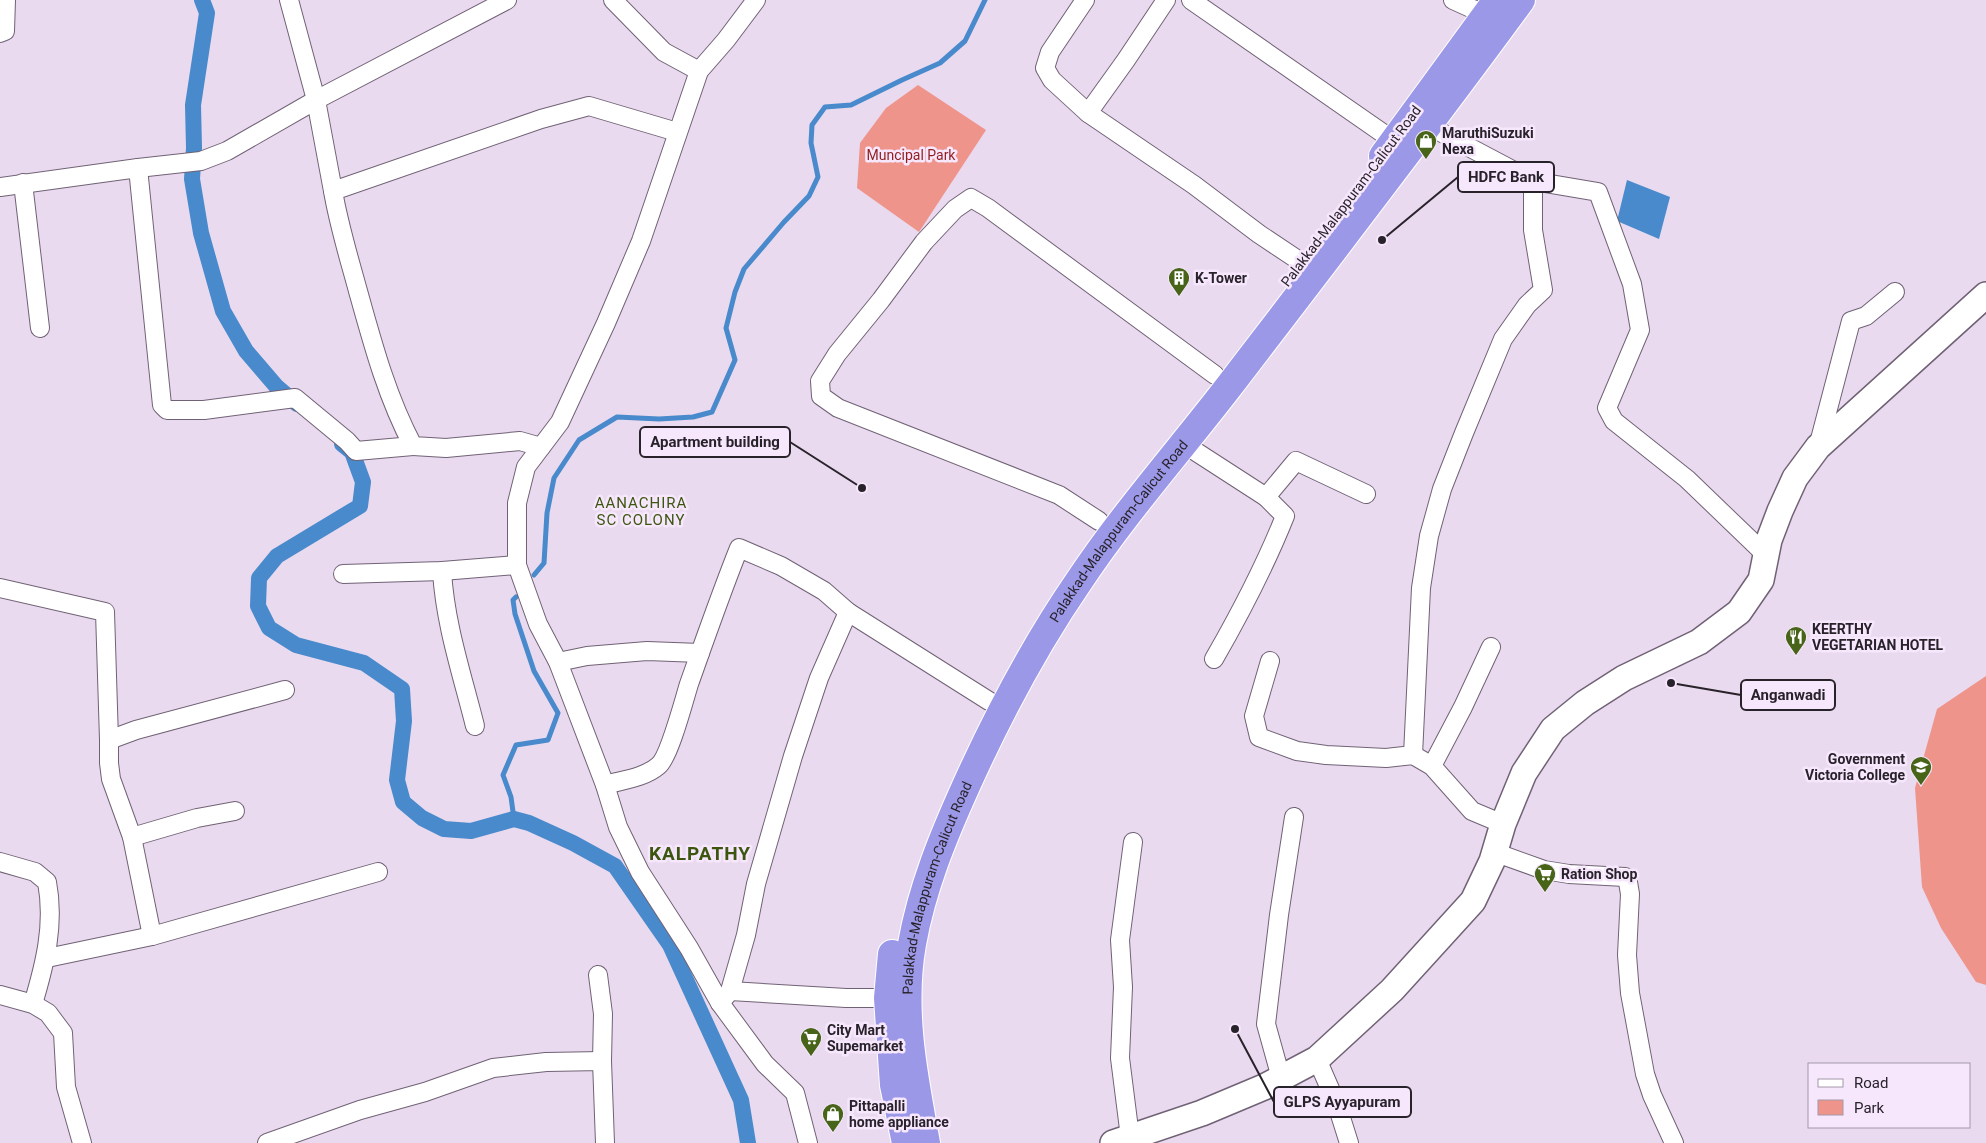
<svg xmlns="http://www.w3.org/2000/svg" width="1986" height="1143" font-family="Roboto,sans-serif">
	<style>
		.green { fill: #ee948b }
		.water { fill: #488acb }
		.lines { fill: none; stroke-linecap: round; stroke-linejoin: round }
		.stream { stroke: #488acb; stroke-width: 5 }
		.canal { stroke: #488acb; stroke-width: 16 }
		.minor-casing { stroke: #706275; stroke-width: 20 }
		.secondary-casing { stroke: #706275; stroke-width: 28 }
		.trunk-casing { stroke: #fff; stroke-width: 30 }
		.minor { stroke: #fff; stroke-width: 18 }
		.secondary { stroke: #fff; stroke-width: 25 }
		.trunk { stroke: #9c98e8; stroke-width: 28 }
		.labels { text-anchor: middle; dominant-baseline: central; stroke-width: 5; stroke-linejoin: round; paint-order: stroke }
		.poi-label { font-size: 14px; font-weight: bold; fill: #28222a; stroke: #f7e7fd; text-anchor: start }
		.park-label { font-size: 14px; fill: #901e1e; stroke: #f7e7fd }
		.street-label { font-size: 14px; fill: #28222a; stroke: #f7e7fd }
		.neighbourhood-label { font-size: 15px; letter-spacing: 1px; fill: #3c560f; stroke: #f7e7fd }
		.district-label { font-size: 19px; font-weight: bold; letter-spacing: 1px; fill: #3c560f; stroke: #f7e7fd }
		.leader { fill: none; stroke: #28222a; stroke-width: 2 }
		.callout-dot { fill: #28222a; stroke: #f7e7fd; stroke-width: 2 }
		.callout { fill: #f7e7fd; stroke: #28222a; stroke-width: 2 }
		.callout-label { font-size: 15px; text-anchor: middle; font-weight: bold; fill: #28222a }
	</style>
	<rect width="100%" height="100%" fill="#eadaef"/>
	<g class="green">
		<polygon points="918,85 986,130 919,232 857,188 860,143 886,108"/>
		<polygon points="1986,676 1986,985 1976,982 1941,928 1922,887 1915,788 1937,709"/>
	</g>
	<polygon class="water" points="1627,180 1670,197 1659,239 1617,221"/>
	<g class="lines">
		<g class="stream">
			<polyline points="534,575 544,563 547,513 554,478 579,440 617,417 659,419 693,417 712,412 735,360 726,328 735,292 744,269 784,222 809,196 818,177 811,143 812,125 825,107 851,105 902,80 940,63 965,41 985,0"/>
			<polyline points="514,819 511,797 503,775 516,745 548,740 558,713 534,671 515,614 513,600 516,597"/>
		</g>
		<g class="canal">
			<polyline points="202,0 207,13 193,105 194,148 192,179 201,233 223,311 246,351 276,386 297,404"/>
			<polyline points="342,444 352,452 363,482 360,506 277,556 259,578 258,606 269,628 296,645 364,663 402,689 404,721 397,780 403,802 422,818 444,829 471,831 514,819 529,823 573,843 615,866 670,945 741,1100 748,1143"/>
		</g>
		<g class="minor-casing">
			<g id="minor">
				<polyline points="289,0 316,100 333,191"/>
				<polyline points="613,0 664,52 699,71"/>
				<polyline points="756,0 726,40 699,71 641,241 606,323 560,422 526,467 517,503 517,565 538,624 558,662 605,785 618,827 640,872 689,948 720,1003 765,1064 795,1093 808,1143"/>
				<polyline points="1085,0 1050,52 1045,68 1052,80 1088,113"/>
				<polyline points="1166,0 1126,60 1088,113 1194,185 1259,234 1301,262"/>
				<polyline points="1191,0 1394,141"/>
				<polyline points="1453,0 1486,15"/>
				<polyline points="0,33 5,31 6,0"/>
				<polyline points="138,168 201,161 227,151 316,100 507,0"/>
				<polyline points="1533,181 1598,192 1632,284 1640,330 1607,408 1614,421 1687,479 1766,555"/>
				<polyline points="23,183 40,328"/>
				<polyline points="0,187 138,168 162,405 167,410 204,410 295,398 347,441 356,451 413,446"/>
				<polyline points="1184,444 1266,497 1296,461 1366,494"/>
				<path d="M 541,447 L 520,441 L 446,448 L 413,446 C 387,397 373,345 358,291 C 349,258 339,226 333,191 L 541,119 L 589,106 L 677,132"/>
				<polyline points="1818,447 1851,321 1866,316 1895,292"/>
				<polyline points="1099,521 1059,495 838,408 821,396 820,381 837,354 881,300 924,242 955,209 971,198 988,208 1215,375"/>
				<path d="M 442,571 C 445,624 462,674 475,726"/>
				<polyline points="343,574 442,571 517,565"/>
				<polyline points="0,588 105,612 109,740"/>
				<path d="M 1214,659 C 1241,612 1265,566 1285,516 L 1266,497"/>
				<polyline points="1270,661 1254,716 1259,737 1297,751 1326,755 1386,758 1413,755 1432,766 1472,811 1503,824"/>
				<polyline points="558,662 587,656 647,651 700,653"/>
				<polyline points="1413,755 1421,588 1429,536 1442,489 1464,433 1503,339 1527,305 1543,290 1533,230 1533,181 1429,126"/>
				<polyline points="1432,766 1463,707 1491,647"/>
				<path d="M 605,785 C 622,780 644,778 658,766 C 669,758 684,700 689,684 C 705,639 721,593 739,548 L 781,566 L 824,591 L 848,612 L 989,701"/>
				<polyline points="132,837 197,818 235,811"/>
				<polyline points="1494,852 1544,870 1569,874 1625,877 1628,882 1630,894 1627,955 1630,993 1645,1074 1652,1095 1674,1143"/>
				<path d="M 0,862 L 35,872 L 47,882 C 55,924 45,964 33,1004"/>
				<polyline points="152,936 132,837 111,779 109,763 109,740 136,730 285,690"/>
				<polyline points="47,958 152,936 378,872"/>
				<polyline points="598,975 603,1014 602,1061"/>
				<polyline points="730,991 846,998 888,998"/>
				<polyline points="0,995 33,1004 48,1013 63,1033 66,1087 82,1143"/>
				<polyline points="720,1003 730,991 746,935 756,884 793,756 819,678 848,612"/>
				<polyline points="1317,1059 1337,1105 1349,1143"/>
				<polyline points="1281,1078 1266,1024 1279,915 1294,817"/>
				<polyline points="1130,1137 1120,1058 1123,987 1120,940 1133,842"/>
				<polyline points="267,1143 360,1110 425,1092 493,1068 546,1062 602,1061 605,1143"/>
			</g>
		</g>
		<g class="secondary-casing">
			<polyline id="secondary" points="1113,1143 1202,1113 1264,1087 1317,1059 1392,990 1473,901 1492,861 1503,824 1524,773 1553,729 1585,703 1624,678 1699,642 1739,612 1761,580 1769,540 1780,511 1795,478 1818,447 1986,295"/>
		</g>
		<g class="trunk-casing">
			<g id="trunk">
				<polyline points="1383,156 1497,0"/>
				<polyline points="892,954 888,998 894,1085 906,1143"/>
				<path id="s1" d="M 926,1143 C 914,1078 900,1010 912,944 C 922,888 943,837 966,786 C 998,715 1035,645 1079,581 C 1125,512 1180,450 1230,385 C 1328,257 1426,130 1521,0"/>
			</g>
		</g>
		<use href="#minor" class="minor"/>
		<use href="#secondary" class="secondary"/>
		<use href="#trunk" class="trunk"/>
	</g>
	<defs>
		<g id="shop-pin" transform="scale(1.125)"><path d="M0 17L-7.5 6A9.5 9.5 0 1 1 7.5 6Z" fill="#476418" stroke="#f7e7fd"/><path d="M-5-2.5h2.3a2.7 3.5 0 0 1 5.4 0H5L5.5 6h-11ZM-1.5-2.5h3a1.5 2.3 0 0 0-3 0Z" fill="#fff"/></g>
		<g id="building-pin" transform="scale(1.125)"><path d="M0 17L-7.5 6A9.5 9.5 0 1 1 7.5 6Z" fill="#476418" stroke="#f7e7fd"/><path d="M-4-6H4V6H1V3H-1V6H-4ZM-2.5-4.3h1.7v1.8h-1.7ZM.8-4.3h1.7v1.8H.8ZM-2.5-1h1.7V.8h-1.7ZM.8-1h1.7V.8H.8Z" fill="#fff"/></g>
		<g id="restaurant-pin" transform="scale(1.125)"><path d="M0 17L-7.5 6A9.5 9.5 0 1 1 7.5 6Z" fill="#476418" stroke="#f7e7fd"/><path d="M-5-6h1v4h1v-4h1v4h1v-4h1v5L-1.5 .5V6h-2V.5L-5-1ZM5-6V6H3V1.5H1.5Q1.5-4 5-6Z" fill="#fff"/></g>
		<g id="university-pin" transform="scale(1.125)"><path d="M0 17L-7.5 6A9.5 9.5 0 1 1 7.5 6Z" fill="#476418" stroke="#f7e7fd"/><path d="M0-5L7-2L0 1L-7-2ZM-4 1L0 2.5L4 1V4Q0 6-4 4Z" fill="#fff"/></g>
		<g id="supermarket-pin" transform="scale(1.125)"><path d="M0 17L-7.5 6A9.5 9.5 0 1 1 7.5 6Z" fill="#476418" stroke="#f7e7fd"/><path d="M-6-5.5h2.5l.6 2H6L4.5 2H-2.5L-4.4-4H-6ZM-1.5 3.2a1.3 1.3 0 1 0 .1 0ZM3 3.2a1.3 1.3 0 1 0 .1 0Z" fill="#fff"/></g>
	</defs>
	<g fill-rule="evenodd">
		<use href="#shop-pin" x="1426" y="141"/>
		<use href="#building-pin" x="1179" y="278"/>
		<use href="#restaurant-pin" x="1796" y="637"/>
		<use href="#university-pin" x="1921" y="767"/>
		<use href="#supermarket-pin" x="1545" y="874"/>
		<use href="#supermarket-pin" x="811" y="1038"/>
		<use href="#shop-pin" x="833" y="1114"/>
	</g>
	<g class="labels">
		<g class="poi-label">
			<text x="1442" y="133">MaruthiSuzuki<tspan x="1442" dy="16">Nexa</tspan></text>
			<text x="1195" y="278">K-Tower</text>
			<text x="1812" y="629">KEERTHY<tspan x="1812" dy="16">VEGETARIAN HOTEL</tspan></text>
			<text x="1905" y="759" text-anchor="end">Government<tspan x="1905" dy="16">Victoria College</tspan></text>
			<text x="1561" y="874">Ration Shop</text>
			<text x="827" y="1030">City Mart<tspan x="827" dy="16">Supemarket</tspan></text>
			<text x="849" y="1106">Pittapalli<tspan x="849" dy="16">home appliance</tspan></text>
		</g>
		<g class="park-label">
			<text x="911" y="155">Muncipal Park</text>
		</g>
		<g class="street-label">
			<text transform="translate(1351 196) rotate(-53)">Palakkad-Malappuram-Calicut Road</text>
			<text stroke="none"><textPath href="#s1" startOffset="666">Palakkad-Malappuram-Calicut Road</textPath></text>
			<text stroke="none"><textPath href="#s1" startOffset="261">Palakkad-Malappuram-Calicut Road</textPath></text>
		</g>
		<g class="neighbourhood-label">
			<text x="641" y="503">AANACHIRA<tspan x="641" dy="17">SC COLONY</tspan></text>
		</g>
		<g class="district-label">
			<text x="700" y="853">KALPATHY</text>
		</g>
	</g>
	<path class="leader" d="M1382 240L1458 177M862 488L790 442M1671 683L1741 695M1235 1029L1274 1102"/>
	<g class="callout-dot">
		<circle cx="1382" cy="240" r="5"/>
		<circle cx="862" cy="488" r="5"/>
		<circle cx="1671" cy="683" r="5"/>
		<circle cx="1235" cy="1029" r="5"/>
	</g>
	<g class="callout">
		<rect x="1458" y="162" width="96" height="30" rx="5"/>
		<rect x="640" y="427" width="150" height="30" rx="5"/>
		<rect x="1741" y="680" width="94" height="30" rx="5"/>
		<rect x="1274" y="1087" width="137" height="30" rx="5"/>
	</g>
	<g class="callout-label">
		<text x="1506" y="182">HDFC Bank</text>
		<text x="715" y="447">Apartment building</text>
		<text x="1788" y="700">Anganwadi</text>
		<text x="1342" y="1107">GLPS Ayyapuram</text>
	</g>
	<rect x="1808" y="1063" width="162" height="65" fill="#f7e7fd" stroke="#a498a9"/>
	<rect x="1818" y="1079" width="25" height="8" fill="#ffffff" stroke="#a498a9"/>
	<text x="1854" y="1088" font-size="15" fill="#28222a">Road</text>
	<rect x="1818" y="1100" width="25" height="15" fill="#ee948b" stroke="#a498a9"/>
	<text x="1854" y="1113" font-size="15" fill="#28222a">Park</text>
</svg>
